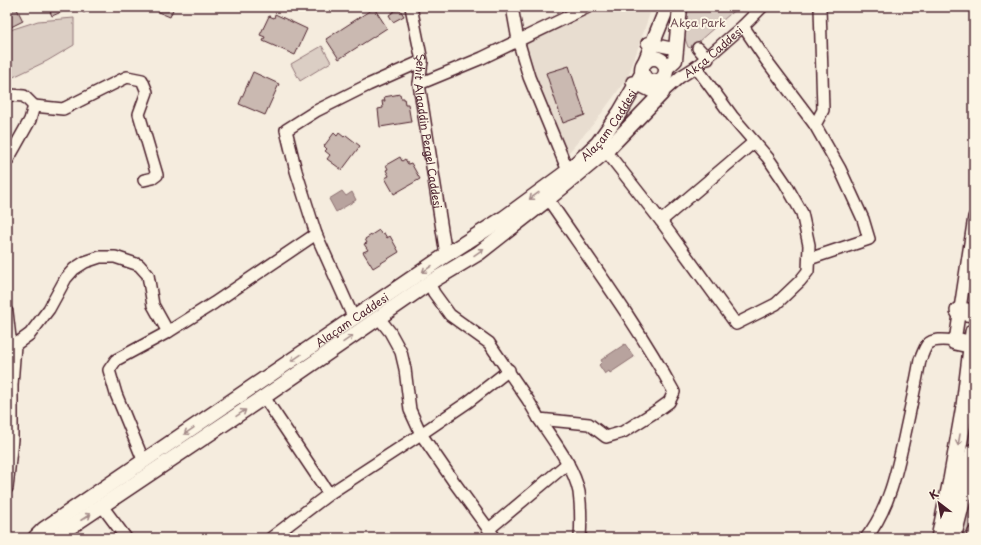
<svg xmlns="http://www.w3.org/2000/svg" width="981" height="545" font-family="'Playpen Sans',sans-serif">
	<style>
		.built { fill: #e8ddd0 }
		.green { fill: #dbcec4; stroke: #927678 }
		.water { fill: #b8a39e; stroke: #8c6e70 }
		.building { fill: #cab9b1; stroke: #4a1f2b }
		.lines { fill: none; stroke-linecap: round; stroke-linejoin: round }
		.minor-casing { stroke: #4a1f2b; stroke-width: 14 }
		.major-casing { stroke: #4a1f2b; stroke-width: 17 }
		.highway-casing { stroke: #4a1f2b; stroke-width: 20 }
		.minor { stroke: #fcf5e5; stroke-width: 11 }
		.major { stroke: #fcf5e5; stroke-width: 14 }
		.highway { stroke: #fcf5e5; stroke-width: 17 }
		.oneway { stroke: #a38a88 }
		.labels { text-anchor: middle; dominant-baseline: central; stroke-width: 4; stroke-linejoin: round; paint-order: stroke }
		.park-label { font-size: 11px; fill: #6e4b51; stroke: #fcf5e5 }
		.street-label { font-size: 11px; fill: #4a1f2b; stroke: #fcf5e5 }
	</style>
	<rect width="100%" height="100%" fill="#f5ecde"/>
	<filter id="ink" filterUnits="userSpaceOnUse"><feTurbulence type="fractalNoise" baseFrequency=".025" numOctaves="2"/><feDisplacementMap in="SourceGraphic" scale="8" xChannelSelector="R" yChannelSelector="G"/><feConvolveMatrix kernelMatrix="1 2 1 2 8 2 1 2 1" color-interpolation-filters="sRGB"/></filter>
	<g filter="url(#ink)">
		<polygon class="built" points="582,7 652,7 628,77 595,122 564,158 524,46 534,29"/>
		<g class="green">
			<polygon points="684,7 738,7 691,48 688,47 684,36"/>
			<polygon points="74,18 74,45 47,61 7,80 7,31 38,21"/>
			<polygon points="322,46 331,62 300,81 291,64"/>
			<polygon points="974,487 974,538 961,538"/>
		</g>
		<g class="water">
			<polygon points="342,191 346,196 352,192 356,200 336,212 329,199"/>
			<polygon points="625,344 634,357 610,373 609,371 605,374 599,365 602,362 601,360"/>
		</g>
		<g class="building">
			<polygon points="16,7 23,21 9,28 7,24 7,8"/>
			<polygon points="48,7 65,7 66,10 52,16"/>
			<polygon points="78,7 89,7 84,13"/>
			<polygon points="160,7 174,7 170,17 158,12"/>
			<polygon points="374,8 387,28 339,59 326,39"/>
			<polygon points="399,8 404,16 393,22 389,15"/>
			<polygon points="275,14 307,29 295,55 263,41 265,37 260,35 269,16 274,18"/>
			<polygon points="569,66 585,115 563,123 546,73"/>
			<polygon points="253,72 279,84 265,115 239,104"/>
			<polygon points="400,94 401,98 404,98 405,104 408,104 411,122 380,127 378,109 383,108 382,101 385,101 384,97"/>
			<polygon points="334,133 337,136 339,133 344,137 346,135 360,146 342,170 327,159 330,155 325,151 327,149 324,146"/>
			<polygon points="400,157 402,161 405,159 408,164 411,163 420,179 394,194 385,178 389,176 386,170 388,169 386,165"/>
			<polygon points="379,230 381,234 384,233 387,238 390,236 399,252 373,268 363,252 368,250 364,244 367,243 365,239"/>
		</g>
		<g class="lines">
			<g class="minor-casing">
				<g id="minor">
					<path id="s1" d="M 411,7 L 422,61 L 419,84 L 446,255"/>
					<polyline points="512,7 518,40 529,77 568,171"/>
					<polyline points="743,26 766,60 815,125 840,169 863,219 869,239 809,259"/>
					<polyline points="647,43 676,49"/>
					<polyline points="698,48 708,59"/>
					<polyline points="632,82 660,96"/>
					<polyline points="419,84 482,58 588,7"/>
					<path id="s2" d="M 662,93 L 680,77 L 696,67 L 743,26 L 762,7"/>
					<polyline points="7,97 10,95 24,96 34,106 30,120 7,161"/>
					<polyline points="34,106 63,109 127,77 142,80 147,92 139,114 157,175 153,178 144,180"/>
					<polyline points="815,125 823,110 820,7"/>
					<polyline points="606,151 661,221 736,324 776,304 800,281 808,271 809,245 802,213 785,183 768,158 732,116 696,67"/>
					<polyline points="661,221 754,142"/>
					<path d="M 429,283 L 434,293 L 450,315 L 489,343 L 528,400 L 539,419 L 589,424 L 606,437 L 623,432 L 658,410 L 669,402 L 674,392 C 637,324 591,262 548,199"/>
					<polyline points="7,312 10,338 15,345 12,385 12,439 7,488"/>
					<polyline points="354,319 316,234 296,171 286,130 316,111 368,85 422,61"/>
					<polyline points="15,345 30,334 49,309 66,278 74,269 85,262 100,257 115,257 139,265 148,275 153,305 168,332"/>
					<polyline points="264,397 329,494"/>
					<path d="M 539,419 C 553,440 574,467 579,492 C 581,507 581,523 580,538"/>
					<polyline points="144,462 116,394 109,370 116,360 168,332 214,303 316,234"/>
					<polyline points="102,506 126,538"/>
					<polyline points="489,529 568,463"/>
					<polyline points="271,538 329,494 421,434 410,410 405,369 401,352 390,332 379,318"/>
					<polyline points="495,538 454,482 421,434 468,402 509,370"/>
					<path d="M 866,538 C 890,508 898,466 906,429 C 911,406 916,383 920,360 C 922,356 924,349 927,345 C 933,338 946,340 955,341 L 974,217"/>
					<polyline points="972,538 974,532"/>
				</g>
			</g>
			<g class="major-casing">
				<g id="major">
					<circle cx="654" cy="70" r="12"/>
					<polyline points="645,62 664,15 665,7"/>
					<polyline points="666,68 675,60 680,7"/>
					<path id="s3" d="M 35,538 L 44,529 L 446,255 L 504,218 L 568,171 L 598,143 L 620,112 L 642,74"/>
					<polyline points="54,538 264,397 429,283 479,253 548,199 606,151 662,93 662,80"/>
				</g>
			</g>
			<g class="highway-casing">
				<g id="highway">
					<polyline points="959,311 974,313"/>
					<polyline points="955,341 974,345"/>
					<polyline points="940,538 952,480 965,406 974,332"/>
					<polyline points="952,538 974,452"/>
				</g>
			</g>
			<use href="#minor" class="minor"/>
			<use href="#major" class="major"/>
			<use href="#highway" class="highway"/>
		</g>
		<defs><path id="oneway-shaft" d="M-6 0H5M1.5-3L5.5 0L1.5 3" fill="none" stroke-width="1.6" stroke-linecap="round" stroke-linejoin="round"/></defs>
		<g class="oneway">
			<use href="#oneway-shaft" transform="translate(534 196) rotate(144)"/>
			<use href="#oneway-shaft" transform="translate(479 252) rotate(-35)"/>
			<use href="#oneway-shaft" transform="translate(427 269) rotate(145)"/>
			<use href="#oneway-shaft" transform="translate(348 339) rotate(-35)"/>
			<use href="#oneway-shaft" transform="translate(296 358) rotate(146)"/>
			<use href="#oneway-shaft" transform="translate(241 413) rotate(-34)"/>
			<use href="#oneway-shaft" transform="translate(189 431) rotate(146)"/>
			<use href="#oneway-shaft" transform="translate(959 440) rotate(100)"/>
			<use href="#oneway-shaft" transform="translate(86 517) rotate(-33)"/>
		</g>
	</g>
	<g class="labels">
		<g class="park-label">
			<text x="698" y="22">Akça Park</text>
		</g>
		<g class="street-label">
			<text stroke="none"><textPath href="#s2" startOffset="66">Akça Caddesi</textPath></text>
			<text stroke="none"><textPath href="#s3" startOffset="709">Alaçam Caddesi</textPath></text>
			<text stroke="none"><textPath href="#s1" startOffset="126">Şehit Alaaddin Pergel Caddesi</textPath></text>
			<text stroke="none"><textPath href="#s3" startOffset="385">Alaçam Caddesi</textPath></text>
		</g>
	</g>
	<rect width="981" height="545" fill="none" stroke="#fcf5e5" stroke-width="24"/>
	<rect x="12" y="12" width="957" height="521" fill="none" stroke="#4a1f2b" stroke-width="1.5" filter="url(#ink)"/>
	<g transform="translate(939 503) rotate(329)" stroke="#fcf5e5" stroke-width="3" paint-order="stroke">
	<path d="M0-3L7 15L0 10L-7 15Z" fill="#4a1f2b"/>
	<text y="-6" font-size="11" font-weight="bold" text-anchor="middle" fill="#4a1f2b">K</text>
	</g>
</svg>
